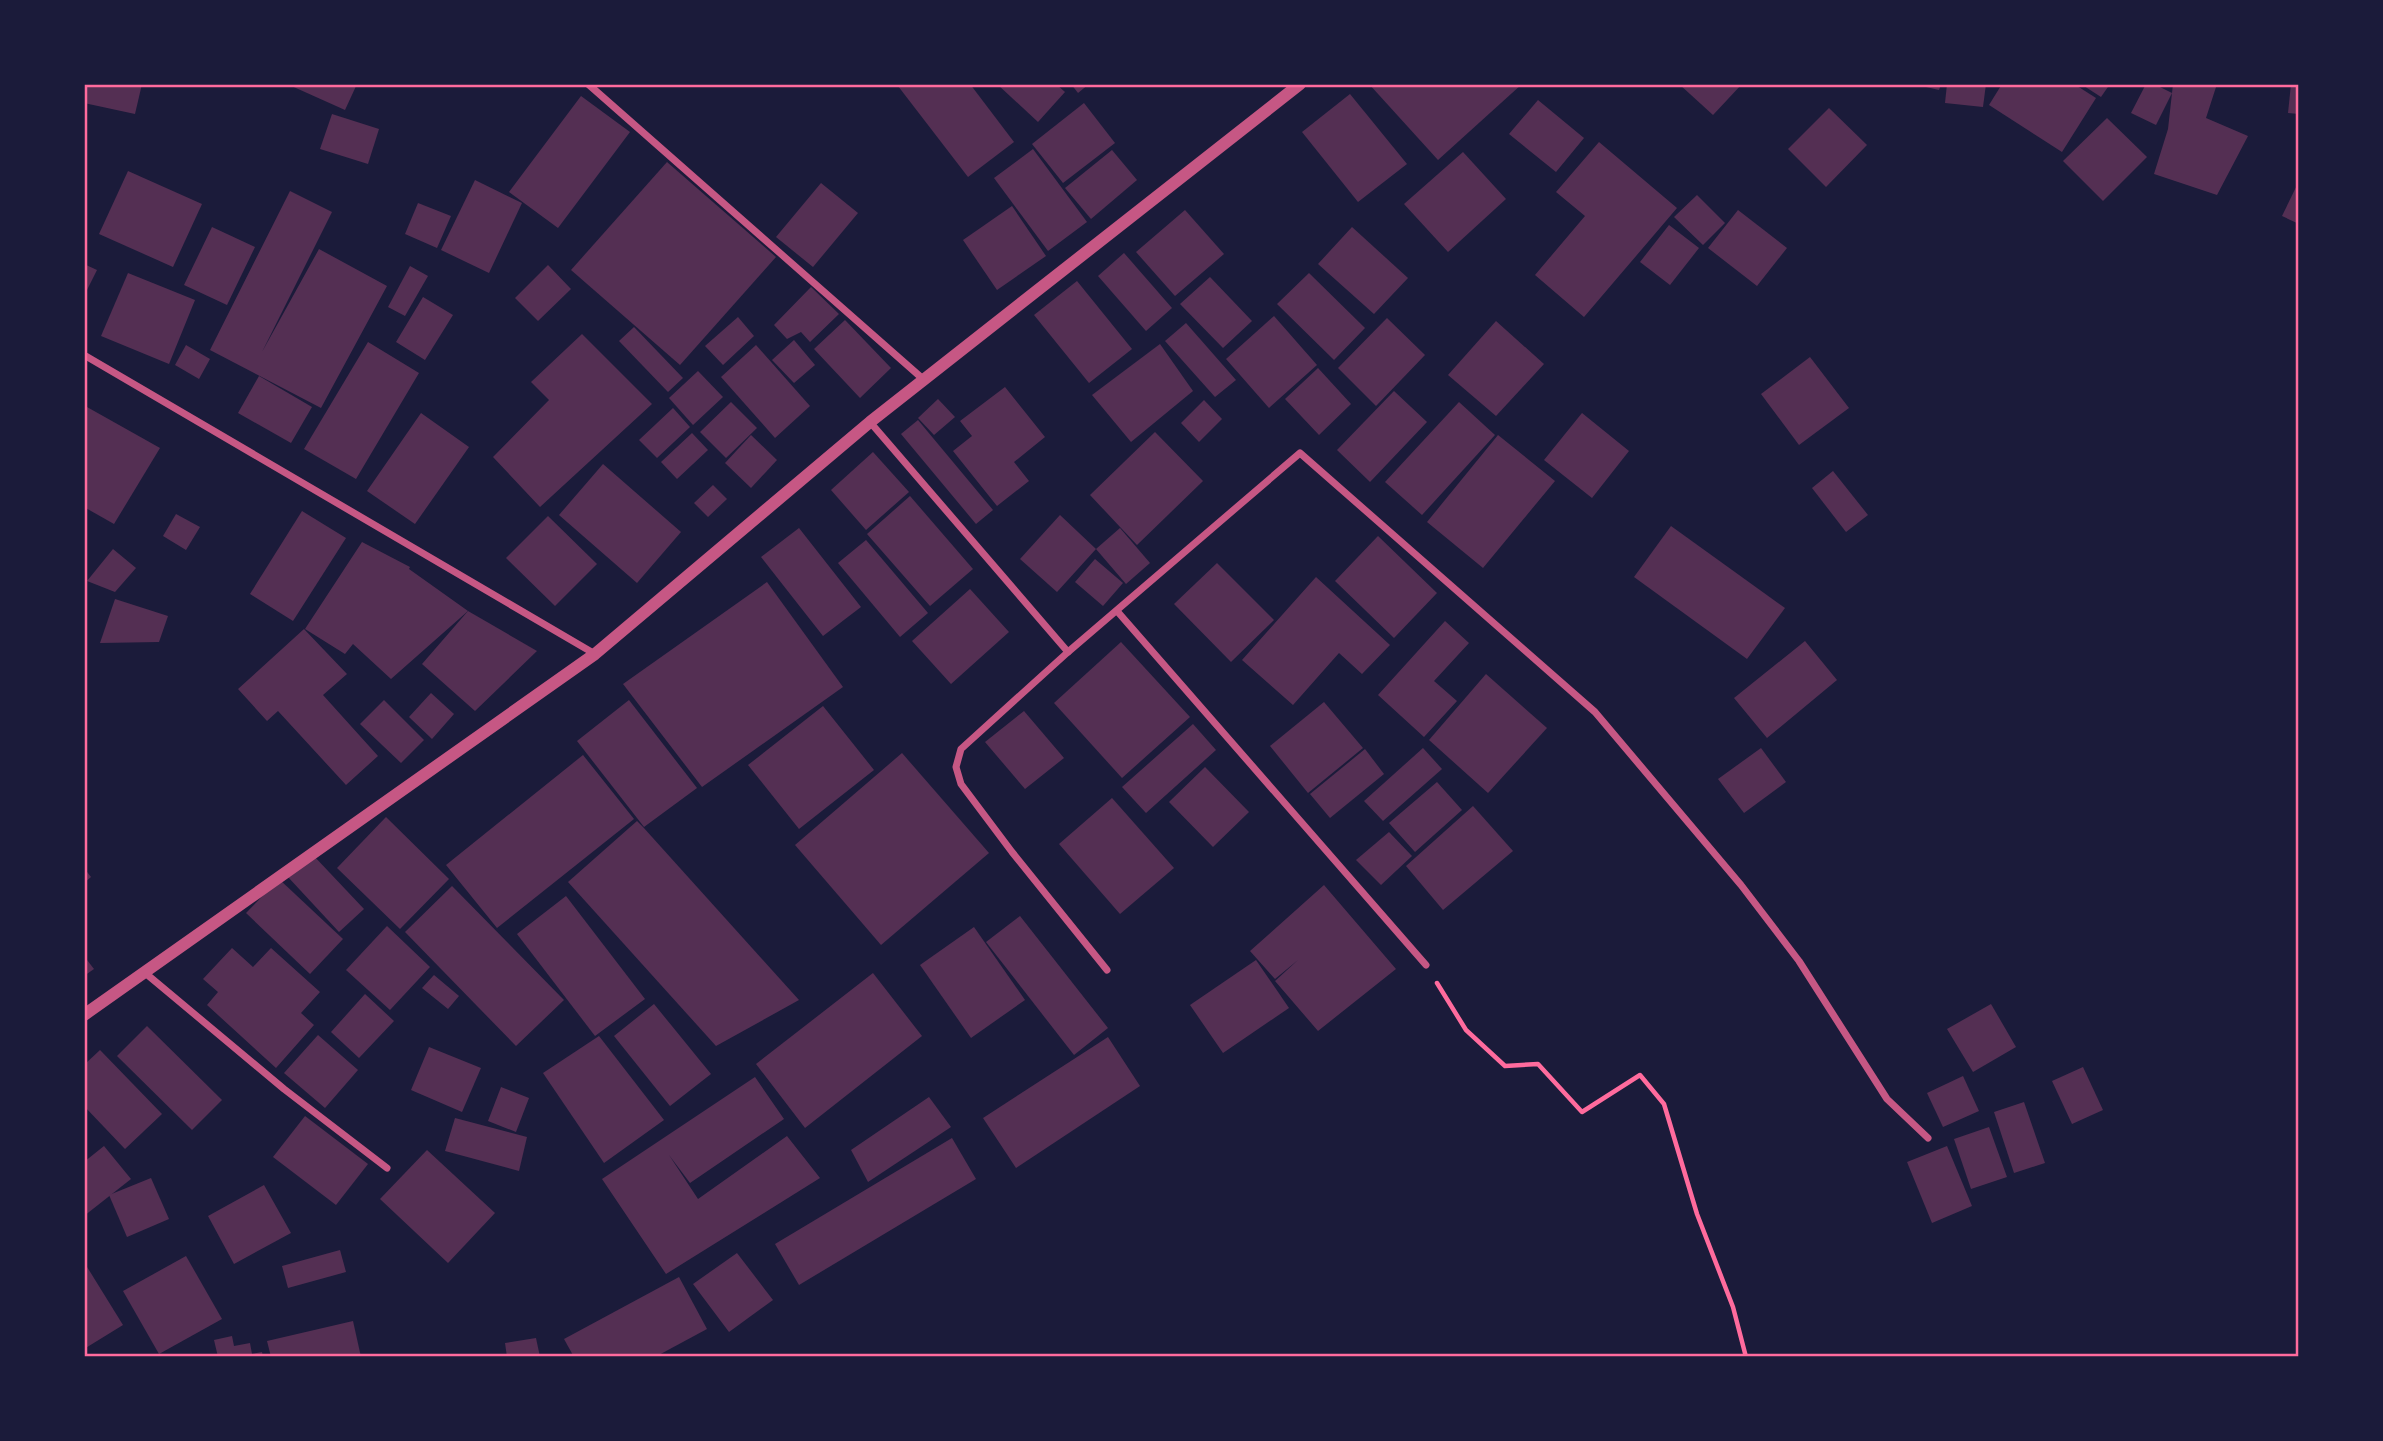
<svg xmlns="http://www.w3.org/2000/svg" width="2383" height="1441" font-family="'DM Sans',sans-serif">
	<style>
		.building { fill: #542f53 }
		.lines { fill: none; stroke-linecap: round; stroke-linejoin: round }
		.path { stroke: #ff6b9d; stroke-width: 4.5 }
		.minor { stroke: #c65784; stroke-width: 7 }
		.tertiary { stroke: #c65784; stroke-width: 12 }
		.neatline { fill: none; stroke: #ff6b9d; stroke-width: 2.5 }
	</style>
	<rect width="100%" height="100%" fill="#1b1b3a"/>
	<g class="building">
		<polygon points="84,84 142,84 135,114 84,103"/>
		<polygon points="287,84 357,84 345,110"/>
		<polygon points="900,84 970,84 1014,142 968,177 898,86"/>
		<polygon points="997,84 1056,84 1065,92 1038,122"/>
		<polygon points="1071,84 1089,84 1078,93"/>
		<polygon points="1369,84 1522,84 1438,160"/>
		<polygon points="1679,84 1742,84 1713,115"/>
		<polygon points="1913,84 1941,84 1939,90"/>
		<polygon points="1947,84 1986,84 1983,107 1945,103"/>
		<polygon points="2002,84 2074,84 2096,98 2062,152 1989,105"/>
		<polygon points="2085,84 2110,84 2101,97 2084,86"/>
		<polygon points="2146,84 2154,84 2172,93 2173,84 2217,84 2206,118 2248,136 2217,195 2154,174 2168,129 2172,93 2156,125 2131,113"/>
		<polygon points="2291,84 2299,84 2299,114 2288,113"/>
		<polygon points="1350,94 1407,164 1358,202 1302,132"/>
		<polygon points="581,96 630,132 558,228 509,192"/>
		<polygon points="1538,100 1584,138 1556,172 1509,134"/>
		<polygon points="1084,103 1115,143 1063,183 1032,144"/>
		<polygon points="1829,108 1867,145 1826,187 1788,149"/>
		<polygon points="332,114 379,129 368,164 320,149"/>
		<polygon points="2107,118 2147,157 2103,201 2063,161"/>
		<polygon points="1599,142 1677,208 1584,317 1535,275 1585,216 1556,192"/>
		<polygon points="1033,149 1087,222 1048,251 994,178"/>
		<polygon points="1112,150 1137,180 1091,219 1065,188"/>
		<polygon points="1463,152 1506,199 1448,252 1404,204"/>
		<polygon points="667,162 776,257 680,365 571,270"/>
		<polygon points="128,171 202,204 173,267 99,234"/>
		<polygon points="475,180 522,203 489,273 441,250"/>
		<polygon points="2299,181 2299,224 2282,216"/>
		<polygon points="821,183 858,213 813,267 776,237"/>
		<polygon points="290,191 332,212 262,352 319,249 387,286 321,408 210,350"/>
		<polygon points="1697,195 1725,223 1703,245 1674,217"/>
		<polygon points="418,203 451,216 437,248 405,234"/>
		<polygon points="1012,206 1046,256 997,290 963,240"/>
		<polygon points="1185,210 1224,254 1175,296 1136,252"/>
		<polygon points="1738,210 1787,248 1757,286 1708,248"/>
		<polygon points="1669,225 1699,248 1670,285 1640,262"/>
		<polygon points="212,227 255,247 227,305 184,285"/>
		<polygon points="1352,227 1408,278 1374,314 1318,264"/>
		<polygon points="1124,253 1172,308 1146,331 1098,276"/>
		<polygon points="84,264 97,270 84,296"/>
		<polygon points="548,265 571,289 538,321 515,298"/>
		<polygon points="410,266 428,276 405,316 388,307"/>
		<polygon points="128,273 195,300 169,364 101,336"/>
		<polygon points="1309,273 1365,328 1334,360 1277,304"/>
		<polygon points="1210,277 1252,321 1223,348 1180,304"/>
		<polygon points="1077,281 1132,349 1089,383 1034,315"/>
		<polygon points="811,287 839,314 810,342 801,332 787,339 774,325"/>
		<polygon points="423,297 453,315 425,360 396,342"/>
		<polygon points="1274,316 1317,365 1269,408 1226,359"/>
		<polygon points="738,317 754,336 723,365 705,346"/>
		<polygon points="1387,318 1425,355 1376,406 1338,368"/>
		<polygon points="845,320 891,368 860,398 814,349"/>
		<polygon points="1496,321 1544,364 1496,416 1448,375"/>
		<polygon points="1186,323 1236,380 1215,397 1165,341"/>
		<polygon points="634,327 683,378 668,392 619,341"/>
		<polygon points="582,334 652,404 540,507 493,457 549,400 531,382"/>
		<polygon points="794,340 815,365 794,383 772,360"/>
		<polygon points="368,342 419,373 356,479 304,449"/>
		<polygon points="1160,344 1193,391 1131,442 1092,395"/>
		<polygon points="186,345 210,359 199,379 175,365"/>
		<polygon points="756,345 810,406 775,438 721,377"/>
		<polygon points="1810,357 1849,408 1799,445 1761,394"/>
		<polygon points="1318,368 1351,404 1319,435 1285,399"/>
		<polygon points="698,371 723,397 693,425 669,398"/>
		<polygon points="259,376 312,407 291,443 238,413"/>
		<polygon points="1005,387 1045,437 1014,462 1029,481 997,506 953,451 972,436 960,421"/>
		<polygon points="1394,391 1427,422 1370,482 1337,450"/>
		<polygon points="938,399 955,417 934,435 918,418"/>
		<polygon points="1204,400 1222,419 1199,442 1181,423"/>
		<polygon points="731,402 757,428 726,458 700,432"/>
		<polygon points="1459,402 1495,435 1422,515 1385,482"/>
		<polygon points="87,407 160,448 114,524 84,507 84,412"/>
		<polygon points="673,408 690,427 657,458 639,440"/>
		<polygon points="421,413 469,447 415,524 367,491"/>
		<polygon points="1582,413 1629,451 1592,498 1544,460"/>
		<polygon points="918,420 993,510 976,524 901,434"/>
		<polygon points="1155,432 1203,481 1137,545 1090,495"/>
		<polygon points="692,433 708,450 677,479 661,462"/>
		<polygon points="751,435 777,460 751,488 725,463"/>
		<polygon points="1498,435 1555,481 1483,568 1427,522"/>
		<polygon points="873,452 909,492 866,530 831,490"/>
		<polygon points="603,464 681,532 637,583 559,515"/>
		<polygon points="1833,471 1868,515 1846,532 1812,488"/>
		<polygon points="713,485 727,499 708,517 694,503"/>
		<polygon points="910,496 973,569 930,606 867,534"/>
		<polygon points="302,511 346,538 293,621 250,594"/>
		<polygon points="176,514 200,527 186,550 163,536"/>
		<polygon points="1060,515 1096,549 1057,592 1020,559"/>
		<polygon points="548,516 597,564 555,606 506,558"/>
		<polygon points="1671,526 1785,608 1747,659 1634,577"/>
		<polygon points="799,528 861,607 823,636 761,557"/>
		<polygon points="1120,528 1150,563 1126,584 1096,549"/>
		<polygon points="1378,536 1437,593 1394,638 1335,581"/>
		<polygon points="866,540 928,613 900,637 838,563"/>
		<polygon points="362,542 410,567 409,569 468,611 391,679 353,644 345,654 305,629"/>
		<polygon points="113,549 136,568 115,592 87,581"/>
		<polygon points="1095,559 1123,583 1103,606 1075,582"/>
		<polygon points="1217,563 1274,620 1231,662 1174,604"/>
		<polygon points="1316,577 1390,645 1362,674 1339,653 1293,705 1242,660"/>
		<polygon points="767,582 843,687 702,787 623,684"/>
		<polygon points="970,589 1009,632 951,684 912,641"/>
		<polygon points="115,599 168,616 159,642 100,643"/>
		<polygon points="468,611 537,651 475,711 422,664"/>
		<polygon points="1445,621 1469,643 1434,681 1457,701 1424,737 1378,695"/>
		<polygon points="304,629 347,674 323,695 378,756 346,785 278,711 267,721 238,689"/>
		<polygon points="1805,641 1837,680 1767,738 1734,698"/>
		<polygon points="1121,642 1190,717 1122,778 1054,703"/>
		<polygon points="1486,674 1547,728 1488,793 1429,740"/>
		<polygon points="431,693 454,714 432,739 409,717"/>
		<polygon points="384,700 424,740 401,763 360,724"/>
		<polygon points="629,700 697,788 644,827 577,741"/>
		<polygon points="1324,702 1363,748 1308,793 1270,746"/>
		<polygon points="823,706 874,770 799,829 748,765"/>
		<polygon points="1024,711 1064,758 1025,789 985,742"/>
		<polygon points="1193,724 1216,750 1146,813 1122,787"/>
		<polygon points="1423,748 1442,769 1383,821 1364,801"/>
		<polygon points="1761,748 1786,782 1744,813 1718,779"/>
		<polygon points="1365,749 1384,774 1330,818 1310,794"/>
		<polygon points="902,753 989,853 881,945 795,845"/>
		<polygon points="583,755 634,819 497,928 446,865"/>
		<polygon points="1205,767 1249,812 1213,847 1169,802"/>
		<polygon points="1437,782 1462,810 1415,852 1389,823"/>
		<polygon points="1112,798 1174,868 1120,914 1059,844"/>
		<polygon points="1473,806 1513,851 1443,910 1406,866"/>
		<polygon points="386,817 449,879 400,929 337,868"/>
		<polygon points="637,821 643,827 799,1000 716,1046 568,882"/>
		<polygon points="1389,832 1412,856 1381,885 1356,860"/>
		<polygon points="312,854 364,909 339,932 288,877"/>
		<polygon points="84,868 91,877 84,883"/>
		<polygon points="279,879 343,939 310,974 246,913"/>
		<polygon points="1324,885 1396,969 1318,1031 1275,981 1298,960 1275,979 1250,951"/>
		<polygon points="452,886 564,1000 516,1046 405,932"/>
		<polygon points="566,896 645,999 595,1036 517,934"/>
		<polygon points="1020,916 1108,1028 1074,1055 986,942"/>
		<polygon points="387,926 430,967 390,1010 346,970"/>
		<polygon points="974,927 1025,1000 971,1038 920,965"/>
		<polygon points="232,948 253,967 271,948 320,992 301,1013 314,1025 276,1068 207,1005 218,992 203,979"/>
		<polygon points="84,956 94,969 84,976"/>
		<polygon points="1256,960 1289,1008 1223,1053 1190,1005"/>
		<polygon points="873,973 922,1036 805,1128 756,1064"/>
		<polygon points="434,975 459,996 448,1009 422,988"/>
		<polygon points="365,994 394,1021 359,1058 331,1032"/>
		<polygon points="654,1004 711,1074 670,1106 614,1036"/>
		<polygon points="1991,1004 2016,1047 1973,1072 1947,1029"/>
		<polygon points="147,1026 222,1100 192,1130 117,1056"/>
		<polygon points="318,1035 358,1070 325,1108 284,1073"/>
		<polygon points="599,1036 664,1120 604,1163 543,1073"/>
		<polygon points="1108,1037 1140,1086 1016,1168 983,1118"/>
		<polygon points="429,1047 481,1068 462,1112 411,1090"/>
		<polygon points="100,1050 162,1114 125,1149 84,1106 84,1065"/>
		<polygon points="2083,1067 2103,1110 2072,1124 2052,1081"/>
		<polygon points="1963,1076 1979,1111 1943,1127 1927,1093"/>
		<polygon points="755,1077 784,1119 690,1183 669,1155 698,1199 787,1136 820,1178 666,1274 602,1179"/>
		<polygon points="501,1087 529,1098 516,1132 488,1121"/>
		<polygon points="929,1097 951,1127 868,1182 851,1150"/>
		<polygon points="2024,1102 2045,1163 2014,1173 1994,1112"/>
		<polygon points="305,1116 368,1164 336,1205 273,1157"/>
		<polygon points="455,1118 527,1137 519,1171 445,1151"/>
		<polygon points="1989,1127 2007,1177 1971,1189 1954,1139"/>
		<polygon points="952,1138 976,1179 799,1285 775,1244"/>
		<polygon points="104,1146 131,1179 84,1216 84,1162"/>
		<polygon points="1947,1146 1972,1206 1932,1223 1907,1162"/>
		<polygon points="427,1150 495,1213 448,1263 380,1199"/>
		<polygon points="151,1178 169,1219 127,1237 109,1195"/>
		<polygon points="264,1185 291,1233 234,1264 208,1216"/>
		<polygon points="340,1250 346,1272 288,1288 282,1266"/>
		<polygon points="737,1253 773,1300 729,1332 693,1284"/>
		<polygon points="186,1256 222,1319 159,1354 123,1291"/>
		<polygon points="84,1262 123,1325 84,1349"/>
		<polygon points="679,1277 707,1329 655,1357 574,1357 564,1339"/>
		<polygon points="353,1321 361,1357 271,1357 267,1341"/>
		<polygon points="232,1336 234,1346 250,1343 252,1354 262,1352 263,1357 218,1357 214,1340"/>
		<polygon points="536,1338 540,1357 507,1357 505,1343"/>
	</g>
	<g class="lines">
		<polyline class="path" points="1437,983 1466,1030 1505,1066 1538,1064 1582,1112 1640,1075 1664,1104 1697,1214 1733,1307 1746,1357"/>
		<g class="minor">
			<polyline points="588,84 923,379"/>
			<polyline points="84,355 595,654"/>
			<polyline points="870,422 1068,652"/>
			<polyline points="1117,611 1426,965"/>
			<polyline points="1107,970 1012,852 961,784 956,767 961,749 1068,652 1300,453 1595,712 1741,885 1799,961 1887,1099 1928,1138"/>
			<polyline points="144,972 284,1089 387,1168"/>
		</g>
		<polyline class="tertiary" points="84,1015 595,654 870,422 1300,84"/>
	</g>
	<rect width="2383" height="1441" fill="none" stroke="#1b1b3a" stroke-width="172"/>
	<rect x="86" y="86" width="2211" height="1269" class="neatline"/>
</svg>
